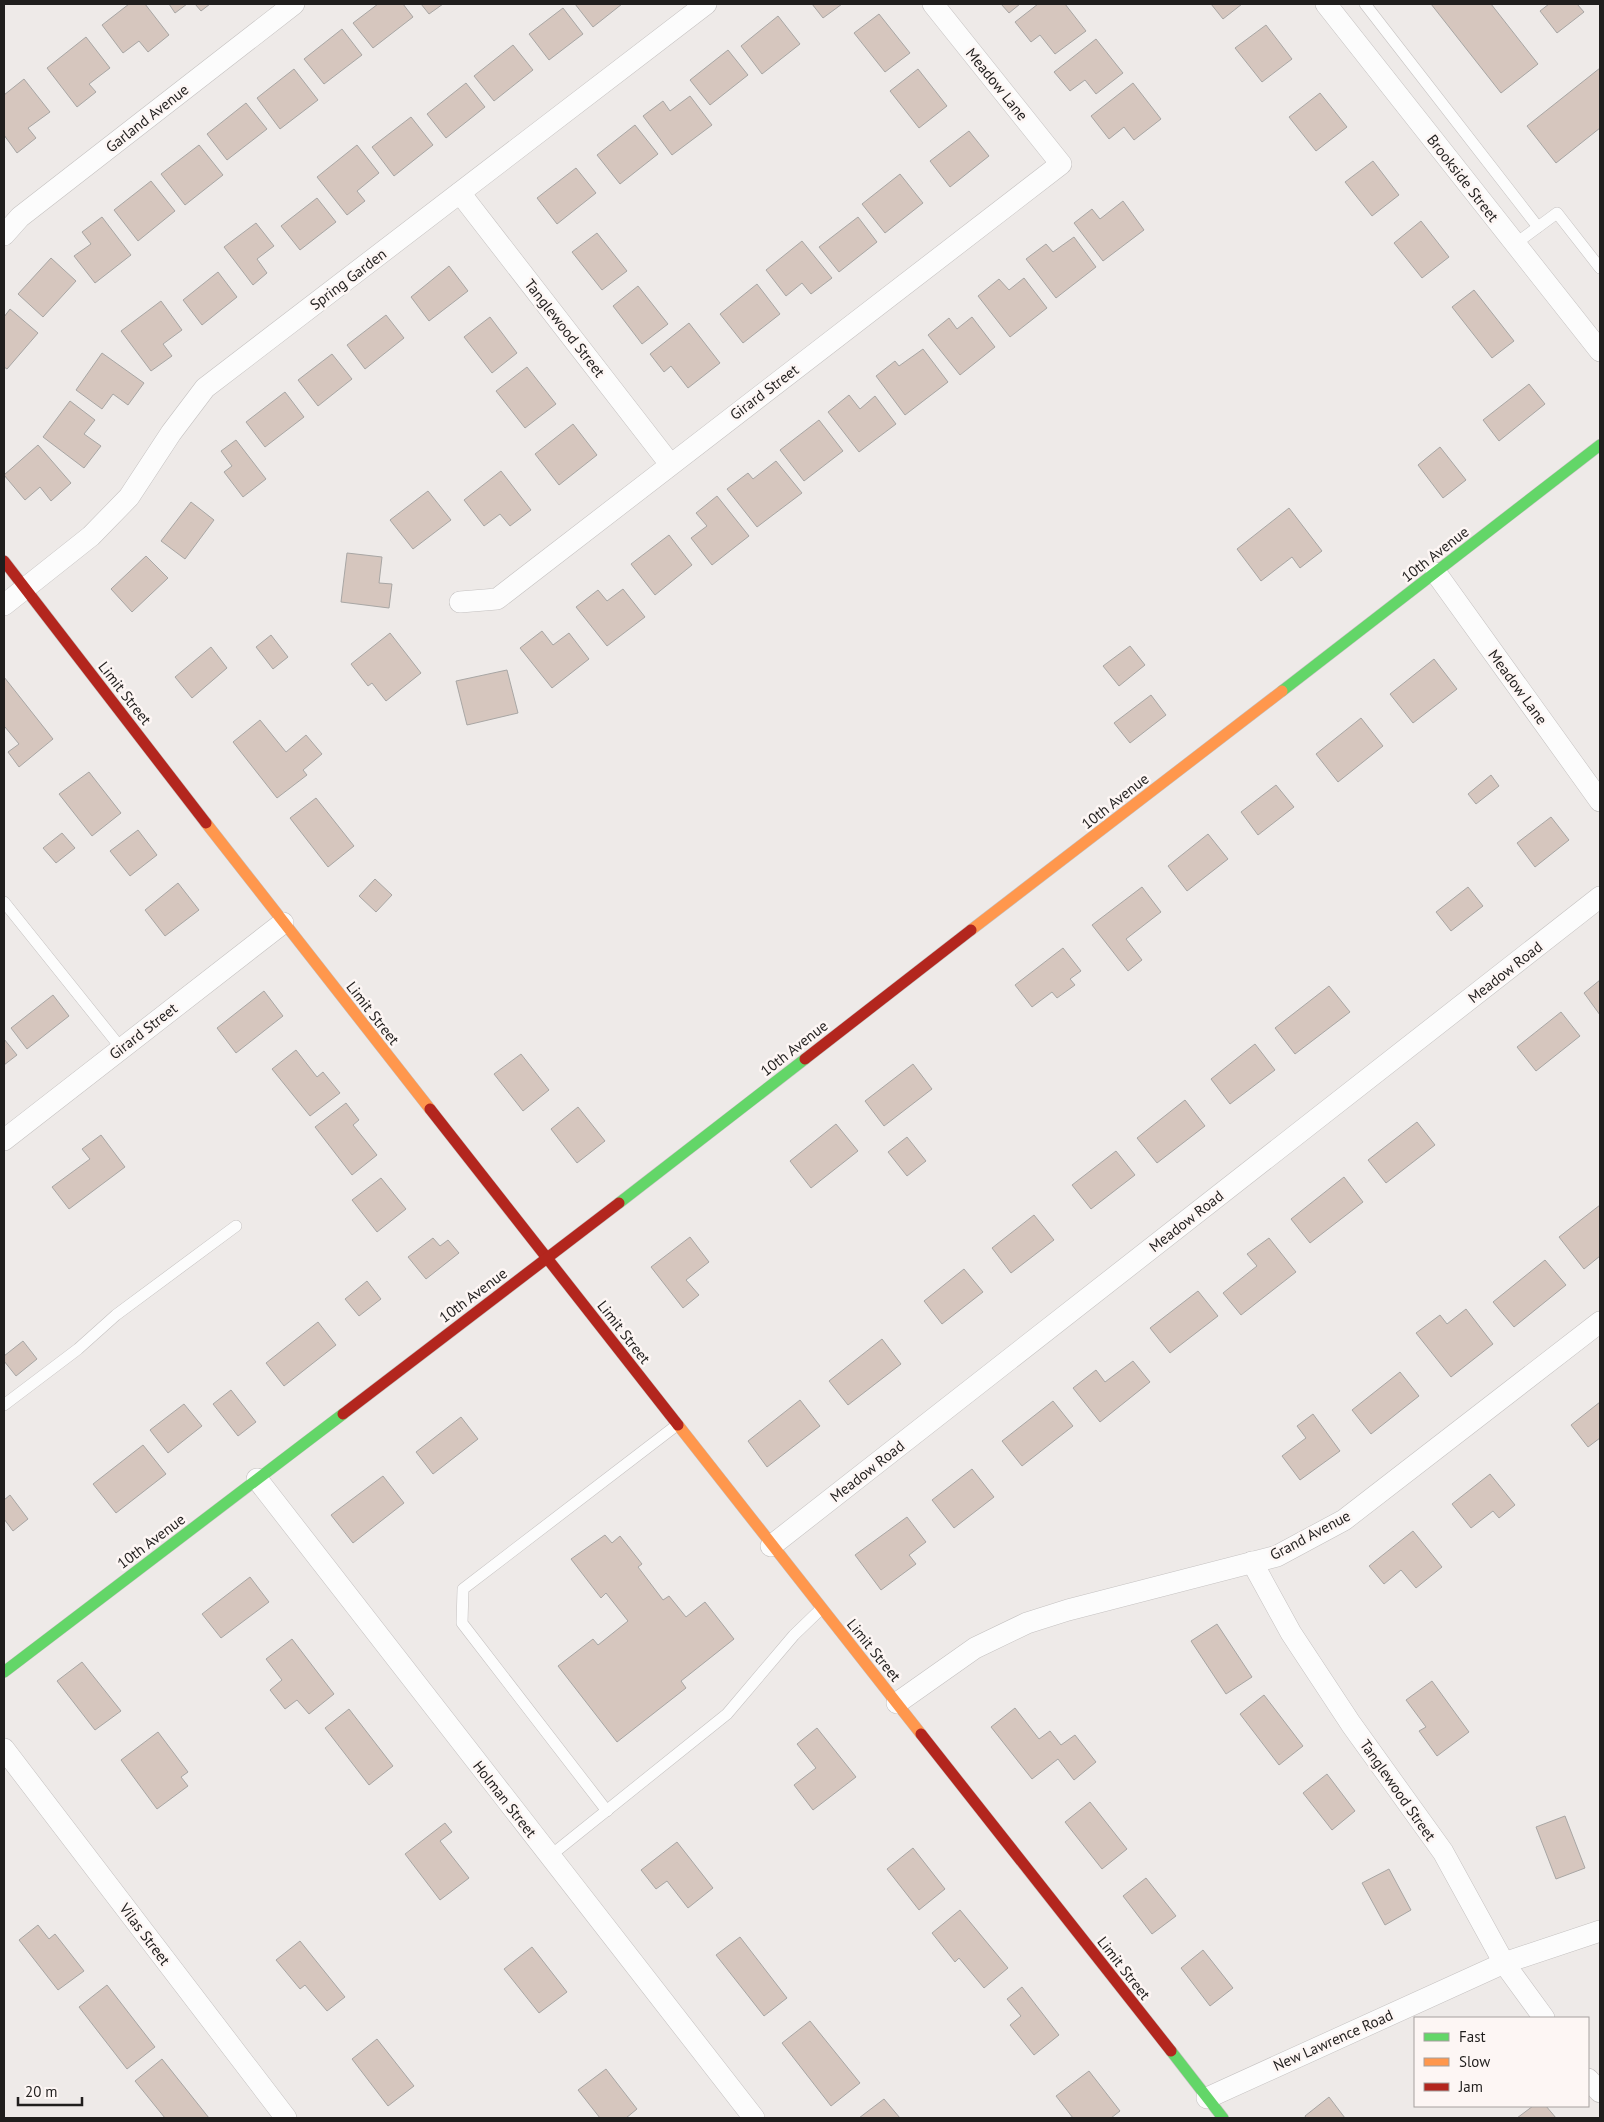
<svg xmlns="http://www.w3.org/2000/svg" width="1604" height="2122" font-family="'PT Sans',sans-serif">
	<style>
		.building { fill: #d6c6be; stroke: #a8a6a4 }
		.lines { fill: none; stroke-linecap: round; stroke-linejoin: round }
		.lane-casing { stroke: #c4c1c0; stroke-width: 12 }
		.street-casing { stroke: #c4c1c0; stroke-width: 22 }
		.fast-casing { stroke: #c4c1c0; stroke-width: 12 }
		.slow-casing { stroke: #c4c1c0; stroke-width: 12 }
		.jam-casing { stroke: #c4c1c0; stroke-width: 12 }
		.lane { stroke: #fcfcfc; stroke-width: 11 }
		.street { stroke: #fcfcfc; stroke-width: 21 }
		.fast { stroke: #63d668; stroke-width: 11 }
		.slow { stroke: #ff974d; stroke-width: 11 }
		.jam { stroke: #b3261e; stroke-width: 11 }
		.labels { text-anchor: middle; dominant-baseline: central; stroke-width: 5; stroke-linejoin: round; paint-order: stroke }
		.street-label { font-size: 15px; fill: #201e1d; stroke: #fdf6f4 }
	</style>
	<rect width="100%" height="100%" fill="#eeeae8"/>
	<g class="building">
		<polygon points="129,4 145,4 169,35 148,52 139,41 123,53 102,25"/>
		<polygon points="169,4 187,4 175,13"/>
		<polygon points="195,4 210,4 201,11"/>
		<polygon points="378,4 403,4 413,17 373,48 353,23"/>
		<polygon points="421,4 443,4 429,14"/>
		<polygon points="575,4 622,4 593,27"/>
		<polygon points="812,4 842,4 823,18"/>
		<polygon points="1001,4 1020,4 1009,13"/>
		<polygon points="1038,4 1065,4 1086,31 1055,54 1040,35 1031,42 1015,22"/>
		<polygon points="1211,4 1242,4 1223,19"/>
		<polygon points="1431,4 1491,4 1538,64 1501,93"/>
		<polygon points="1549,4 1577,4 1584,12 1557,33 1540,11"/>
		<polygon points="563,8 583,34 549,60 529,34"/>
		<polygon points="879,14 910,53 885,72 854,33"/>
		<polygon points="778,16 800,44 762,74 741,46"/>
		<polygon points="1266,25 1292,59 1262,82 1235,48"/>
		<polygon points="342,29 362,55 324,84 304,59"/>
		<polygon points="86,37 110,68 89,84 96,92 77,107 47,68"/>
		<polygon points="1096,39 1123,73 1096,94 1085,80 1070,91 1054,72"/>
		<polygon points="513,45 533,70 494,101 474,76"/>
		<polygon points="728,50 748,75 710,105 690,80"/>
		<polygon points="1600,68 1600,128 1556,163 1527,126"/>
		<polygon points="294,69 318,100 280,129 257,98"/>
		<polygon points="918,69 947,106 919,128 890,91"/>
		<polygon points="24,79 50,112 28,128 36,138 17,153 4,135 4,95"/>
		<polygon points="466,83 485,107 446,138 427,114"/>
		<polygon points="1133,83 1161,119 1134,140 1124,127 1109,139 1091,116"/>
		<polygon points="1320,93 1347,127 1316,151 1289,117"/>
		<polygon points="690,96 712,125 672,155 643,116 663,101 670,111"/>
		<polygon points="246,103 267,129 227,160 207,134"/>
		<polygon points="411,117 433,145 394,176 372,147"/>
		<polygon points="635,125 658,154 620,184 597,155"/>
		<polygon points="969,131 989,156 950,187 930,161"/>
		<polygon points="199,145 223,175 185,205 161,174"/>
		<polygon points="357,145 379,173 357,191 365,201 347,215 317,177"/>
		<polygon points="1373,161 1399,195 1372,216 1345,182"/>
		<polygon points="576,168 596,193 557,224 537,198"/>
		<polygon points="900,174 923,203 885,233 862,204"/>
		<polygon points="151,181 175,211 138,241 114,210"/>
		<polygon points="317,198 336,222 300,250 281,226"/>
		<polygon points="1123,201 1144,230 1103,261 1074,223 1092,209 1100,219"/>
		<polygon points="102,217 131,255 95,283 74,256 91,244 82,232"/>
		<polygon points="858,217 877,242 839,272 819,247"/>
		<polygon points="1421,221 1449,257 1422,278 1394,243"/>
		<polygon points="256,223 274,246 257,259 267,273 253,285 224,247"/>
		<polygon points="597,233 627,271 602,290 572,252"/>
		<polygon points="1074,237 1096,267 1056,298 1026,259 1046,244 1053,252"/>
		<polygon points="802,241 832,278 811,294 802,283 786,296 766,270"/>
		<polygon points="51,258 76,281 43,317 18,294"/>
		<polygon points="449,266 468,291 429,321 411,297"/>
		<polygon points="218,272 237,297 202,325 183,300"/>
		<polygon points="1024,278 1047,308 1010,337 978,296 999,279 1009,290"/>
		<polygon points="757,284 780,314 743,343 720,314"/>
		<polygon points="638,286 668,324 642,344 613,306"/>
		<polygon points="1474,290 1514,341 1492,358 1452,307"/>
		<polygon points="161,301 182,330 163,344 172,356 151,371 121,331"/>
		<polygon points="10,309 38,333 7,369 4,367 4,317"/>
		<polygon points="386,315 404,338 365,369 347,345"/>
		<polygon points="490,317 517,353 492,373 464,337"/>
		<polygon points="972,317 995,347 960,375 928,335 949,318 957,329"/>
		<polygon points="689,323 720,363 688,388 671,366 664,372 650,354"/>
		<polygon points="923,349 948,382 905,415 876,376 895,361 899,366"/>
		<polygon points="102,353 144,383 128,405 113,394 102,409 76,390"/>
		<polygon points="332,354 352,379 318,406 298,380"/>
		<polygon points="527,367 556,404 525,428 496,391"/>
		<polygon points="1529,384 1545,404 1499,441 1483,420"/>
		<polygon points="285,392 304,417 265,447 246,422"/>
		<polygon points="849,395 860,409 875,396 896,424 859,452 828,412"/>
		<polygon points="70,401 95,420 84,434 101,446 84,468 43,437"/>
		<polygon points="819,420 843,451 804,481 780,450"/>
		<polygon points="573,424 597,455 559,485 535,454"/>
		<polygon points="236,440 266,479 243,497 224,472 232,466 221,451"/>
		<polygon points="38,445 71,483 51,501 40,487 25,500 4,475"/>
		<polygon points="1440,447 1466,480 1443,498 1418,465"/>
		<polygon points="776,461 802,493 757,527 727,489 748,473 753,479"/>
		<polygon points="501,471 531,510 510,526 500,514 484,526 464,500"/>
		<polygon points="428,491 451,520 413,549 390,520"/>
		<polygon points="717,496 749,536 712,565 691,538 707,526 696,513"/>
		<polygon points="191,502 214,520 185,559 161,541"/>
		<polygon points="1289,508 1322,551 1300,568 1292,557 1261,581 1237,549"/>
		<polygon points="669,535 692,565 655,595 631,564"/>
		<polygon points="347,553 382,557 379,583 392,584 389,608 341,602"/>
		<polygon points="146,556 168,578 132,612 111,589"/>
		<polygon points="623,589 645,617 607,646 576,607 598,590 607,601"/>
		<polygon points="542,631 553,645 569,633 589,659 552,688 520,648"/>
		<polygon points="390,633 421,673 386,701 372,683 368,686 351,664"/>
		<polygon points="271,635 288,657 273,669 256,647"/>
		<polygon points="1130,646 1145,665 1119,686 1103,666"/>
		<polygon points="211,647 227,668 192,698 175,677"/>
		<polygon points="1434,659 1457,689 1413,723 1390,694"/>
		<polygon points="507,670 518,713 467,725 456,681"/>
		<polygon points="4,677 53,739 19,767 8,752 19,744 5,727 4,728"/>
		<polygon points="1151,695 1166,715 1130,743 1114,723"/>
		<polygon points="1361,718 1383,746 1338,782 1316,754"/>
		<polygon points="260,720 286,752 306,735 322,754 303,770 307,775 277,798 233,742"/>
		<polygon points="89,772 121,813 92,836 59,794"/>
		<polygon points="1491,775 1499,786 1476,804 1468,794"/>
		<polygon points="1276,785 1294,807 1258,835 1241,812"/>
		<polygon points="316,798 354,846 328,867 290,818"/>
		<polygon points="1551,817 1569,840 1535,867 1517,843"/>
		<polygon points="138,830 157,855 130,876 110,851"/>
		<polygon points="62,833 75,848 56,863 43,848"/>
		<polygon points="1208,834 1228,859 1187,891 1168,866"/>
		<polygon points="375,879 392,895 376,912 359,896"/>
		<polygon points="178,883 199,910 165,936 145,910"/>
		<polygon points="1142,887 1161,912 1126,939 1142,960 1128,971 1092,925"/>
		<polygon points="1468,887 1483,906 1451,931 1436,912"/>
		<polygon points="1063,948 1081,971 1070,979 1075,985 1057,998 1052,992 1032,1007 1015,985"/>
		<polygon points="1600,980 1600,1015 1584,993"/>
		<polygon points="1329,986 1350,1012 1295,1054 1275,1028"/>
		<polygon points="264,991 283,1016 236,1053 217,1028"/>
		<polygon points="53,995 69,1016 27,1049 11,1028"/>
		<polygon points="1561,1012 1580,1036 1536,1071 1517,1047"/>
		<polygon points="4,1039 17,1055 4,1065"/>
		<polygon points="1255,1044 1275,1070 1230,1104 1211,1079"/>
		<polygon points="296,1050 317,1077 323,1072 340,1093 310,1116 272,1069"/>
		<polygon points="521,1054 549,1090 523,1111 494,1074"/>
		<polygon points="913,1064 932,1089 884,1126 865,1101"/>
		<polygon points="1185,1100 1205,1126 1157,1163 1137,1138"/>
		<polygon points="346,1103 359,1120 353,1125 377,1155 352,1175 315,1127"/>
		<polygon points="578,1107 605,1141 577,1163 551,1129"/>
		<polygon points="1417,1122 1435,1145 1386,1183 1368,1160"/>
		<polygon points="836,1124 858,1151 811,1188 790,1161"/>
		<polygon points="101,1135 125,1167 69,1209 52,1187 90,1159 82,1149"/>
		<polygon points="907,1137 926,1161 907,1176 888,1152"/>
		<polygon points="1116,1151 1135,1175 1091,1209 1072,1185"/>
		<polygon points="1344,1177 1363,1202 1310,1243 1291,1219"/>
		<polygon points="381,1178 406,1209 377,1232 352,1200"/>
		<polygon points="1600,1205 1600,1256 1584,1269 1559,1237"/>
		<polygon points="1034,1215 1054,1240 1011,1273 992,1248"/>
		<polygon points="690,1237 709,1262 686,1280 699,1295 683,1308 651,1267"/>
		<polygon points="433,1238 440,1246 448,1240 459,1253 426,1279 408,1257"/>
		<polygon points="1269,1238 1296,1272 1241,1315 1223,1293 1257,1266 1247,1254"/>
		<polygon points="1545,1260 1566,1285 1514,1327 1493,1302"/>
		<polygon points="964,1269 983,1292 942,1324 924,1301"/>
		<polygon points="367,1281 381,1299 359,1316 345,1299"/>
		<polygon points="1198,1291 1218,1316 1170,1353 1150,1328"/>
		<polygon points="1466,1309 1493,1344 1451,1377 1416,1333 1440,1315 1447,1324"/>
		<polygon points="318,1322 336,1345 284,1386 266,1363"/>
		<polygon points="882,1339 901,1364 848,1405 829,1381"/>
		<polygon points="23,1341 37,1359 16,1376 4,1361 4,1356"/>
		<polygon points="1133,1361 1150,1382 1100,1422 1073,1388 1096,1370 1105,1382"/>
		<polygon points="1400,1372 1419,1396 1371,1434 1352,1410"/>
		<polygon points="231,1390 256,1422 238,1436 213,1404"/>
		<polygon points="800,1400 820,1426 767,1467 748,1441"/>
		<polygon points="1053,1401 1073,1426 1022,1466 1002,1441"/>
		<polygon points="1600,1402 1600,1438 1588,1447 1571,1425"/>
		<polygon points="184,1404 202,1426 168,1453 150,1430"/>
		<polygon points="1313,1414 1340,1451 1300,1480 1282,1456 1306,1438 1297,1426"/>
		<polygon points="461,1417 478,1439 433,1474 416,1452"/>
		<polygon points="143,1445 166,1474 116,1513 93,1484"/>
		<polygon points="972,1469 994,1497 954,1528 932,1500"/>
		<polygon points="1490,1474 1515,1505 1499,1518 1493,1511 1471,1528 1452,1504"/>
		<polygon points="383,1476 404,1503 353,1543 331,1515"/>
		<polygon points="10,1495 28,1519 13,1531 4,1519 4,1500"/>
		<polygon points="907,1517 926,1542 909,1555 916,1564 881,1590 855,1555"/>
		<polygon points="1413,1531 1442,1567 1416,1588 1401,1570 1384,1584 1369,1566"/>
		<polygon points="605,1535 612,1543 620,1536 642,1564 638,1567 663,1600 669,1596 686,1617 705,1602 734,1639 681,1681 686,1688 617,1742 558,1666 593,1639 598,1645 628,1621 606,1593 601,1598 571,1559"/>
		<polygon points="250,1577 269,1602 221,1638 202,1614"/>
		<polygon points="1217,1624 1252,1677 1226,1694 1191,1641"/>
		<polygon points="292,1639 334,1694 309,1714 297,1700 285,1709 270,1690 282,1680 266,1659"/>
		<polygon points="82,1662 121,1711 95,1730 57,1681"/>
		<polygon points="1432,1681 1469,1732 1437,1756 1419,1731 1426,1727 1406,1700"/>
		<polygon points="1264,1695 1303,1746 1279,1765 1240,1714"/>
		<polygon points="1015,1708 1039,1739 1050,1731 1061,1745 1075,1735 1096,1762 1074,1780 1058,1759 1032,1779 991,1727"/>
		<polygon points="349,1709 393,1766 369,1785 325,1728"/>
		<polygon points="817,1728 856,1777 813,1810 794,1785 816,1768 797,1744"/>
		<polygon points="158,1732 188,1772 181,1777 188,1786 157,1809 121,1760"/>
		<polygon points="1327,1774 1355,1811 1332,1830 1303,1793"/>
		<polygon points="1090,1802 1127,1849 1102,1869 1065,1822"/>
		<polygon points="1565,1816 1585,1868 1556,1879 1536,1827"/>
		<polygon points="445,1823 452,1832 440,1841 469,1878 440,1900 405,1854"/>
		<polygon points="677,1842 713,1888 688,1908 667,1881 656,1889 641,1870"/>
		<polygon points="913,1848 945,1889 919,1910 887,1869"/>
		<polygon points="1389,1869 1411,1910 1385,1925 1362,1883"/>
		<polygon points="1146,1878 1176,1916 1152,1934 1123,1896"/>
		<polygon points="960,1910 1008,1968 984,1988 959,1958 955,1962 932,1933"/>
		<polygon points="38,1925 49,1939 55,1934 84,1971 58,1990 19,1940"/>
		<polygon points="740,1937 787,1998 764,2016 716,1955"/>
		<polygon points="300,1941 345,1997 327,2011 305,1985 300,1989 276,1960"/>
		<polygon points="532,1947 567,1992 539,2013 504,1969"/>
		<polygon points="1203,1950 1233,1988 1210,2006 1181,1968"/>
		<polygon points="107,1985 155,2047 127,2069 79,2007"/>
		<polygon points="1022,1987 1059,2035 1034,2055 1010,2025 1021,2016 1007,1999"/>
		<polygon points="810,2021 860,2083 831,2106 782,2043"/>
		<polygon points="377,2039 414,2086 388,2106 352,2059"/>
		<polygon points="162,2059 209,2118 165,2118 135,2081"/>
		<polygon points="606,2069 637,2109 626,2118 600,2118 578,2090"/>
		<polygon points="1089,2071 1120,2111 1111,2118 1073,2118 1056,2096"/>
		<polygon points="1329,2097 1345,2118 1306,2118 1305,2116"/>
		<polygon points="884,2099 900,2118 859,2118"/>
		<polygon points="1533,2106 1546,2106 1556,2118 1517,2118"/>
	</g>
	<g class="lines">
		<g class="lane-casing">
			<g id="lane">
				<polyline points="1365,4 1538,227"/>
				<polyline points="1515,244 1557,213 1600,268"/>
				<polyline points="4,902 121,1048"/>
				<polyline points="4,1405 78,1349 116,1315 236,1226"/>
				<polyline points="607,1811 462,1623 463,1589 677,1425"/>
				<polyline points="550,1856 727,1714 794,1635 821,1609"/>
			</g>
		</g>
		<g class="street-casing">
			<g id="street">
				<polyline points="1326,4 1600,351"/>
				<polyline points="460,193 670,464"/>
				<polyline points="4,235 20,217 294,4"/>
				<polyline points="1436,573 1600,801"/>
				<polyline points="460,602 497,599 1061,164 933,4"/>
				<polyline points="4,605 91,536 129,497 171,433 205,388 706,4"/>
				<polyline points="4,1140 283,923"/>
				<polyline points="257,1479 754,2118"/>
				<polyline points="771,1546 1600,897"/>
				<polyline points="1252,1562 1291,1633 1351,1724 1443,1852 1504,1963 1544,2018"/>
				<polyline points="897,1703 975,1648 1027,1623 1068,1610 1277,1556 1344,1520 1600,1322"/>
				<polyline points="4,1749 286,2118"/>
				<polyline points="1588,2079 1600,2092"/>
				<polyline points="1207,2098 1504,1963 1600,1931"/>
			</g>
		</g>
		<g class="fast-casing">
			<g id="fast">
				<polyline points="1282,691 1600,445"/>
				<polyline points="619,1203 805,1059"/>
				<polyline points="4,1672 343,1414"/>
				<polyline points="1171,2051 1223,2118"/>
			</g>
		</g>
		<g class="slow-casing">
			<g id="slow">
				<polyline points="206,823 430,1109"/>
				<polyline points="971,930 1282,691"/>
				<polyline points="678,1425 921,1734"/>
			</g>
		</g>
		<g class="jam-casing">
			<g id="jam">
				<polyline points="4,561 206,823"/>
				<polyline points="805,1059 971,930"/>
				<polyline points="430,1109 678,1425"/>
				<polyline points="343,1414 619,1203"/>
				<polyline points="921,1734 1171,2051"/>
			</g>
		</g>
		<use href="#lane" class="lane"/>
		<use href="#street" class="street"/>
		<use href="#fast" class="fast"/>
		<use href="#slow" class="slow"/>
		<use href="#jam" class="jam"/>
	</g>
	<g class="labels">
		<g class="street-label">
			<text transform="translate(997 84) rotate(51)">Meadow Lane</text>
			<text transform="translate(147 118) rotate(-38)">Garland Avenue</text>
			<text transform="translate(1463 178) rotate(52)">Brookside Street</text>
			<text transform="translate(348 279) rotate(-37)">Spring Garden</text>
			<text transform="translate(565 328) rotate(52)">Tanglewood Street</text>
			<text transform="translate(764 392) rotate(-37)">Girard Street</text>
			<text transform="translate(1435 554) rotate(-38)">10th Avenue</text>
			<text transform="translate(1518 687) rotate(54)">Meadow Lane</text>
			<text transform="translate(125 693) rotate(52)">Limit Street</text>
			<text transform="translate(1115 801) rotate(-38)">10th Avenue</text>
			<text transform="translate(1505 972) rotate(-38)">Meadow Road</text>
			<text transform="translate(373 1013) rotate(52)">Limit Street</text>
			<text transform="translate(143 1031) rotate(-38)">Girard Street</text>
			<text transform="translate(794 1048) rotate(-38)">10th Avenue</text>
			<text transform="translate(1186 1221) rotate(-38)">Meadow Road</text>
			<text transform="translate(473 1295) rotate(-37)">10th Avenue</text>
			<text transform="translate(624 1332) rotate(52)">Limit Street</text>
			<text transform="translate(867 1471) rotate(-38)">Meadow Road</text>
			<text transform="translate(1310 1535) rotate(-28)">Grand Avenue</text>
			<text transform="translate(151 1541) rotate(-37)">10th Avenue</text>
			<text transform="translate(874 1650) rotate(51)">Limit Street</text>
			<text transform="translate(1398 1790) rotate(55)">Tanglewood Street</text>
			<text transform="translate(505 1799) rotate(52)">Holman Street</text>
			<text transform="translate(145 1934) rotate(53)">Vilas Street</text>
			<text transform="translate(1124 1968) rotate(52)">Limit Street</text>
			<text transform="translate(1333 2040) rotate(-24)">New Lawrence Road</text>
		</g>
	</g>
	<rect width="1604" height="2122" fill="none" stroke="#201e1d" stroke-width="10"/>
	<rect x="1414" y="2017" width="175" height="90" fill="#fdf6f4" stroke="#a5a09e"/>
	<rect x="1424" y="2033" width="25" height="8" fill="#63d668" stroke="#a5a09e"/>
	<text x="1459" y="2042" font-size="15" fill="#201e1d">Fast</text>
	<rect x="1424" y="2058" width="25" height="8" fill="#ff974d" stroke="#a5a09e"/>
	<text x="1459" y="2067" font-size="15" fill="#201e1d">Slow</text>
	<rect x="1424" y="2083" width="25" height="8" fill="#b3261e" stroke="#a5a09e"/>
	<text x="1459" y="2092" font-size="15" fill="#201e1d">Jam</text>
	<path d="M18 2097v8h64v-8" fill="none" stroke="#201e1d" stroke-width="2.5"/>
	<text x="25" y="2097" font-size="15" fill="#201e1d" stroke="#fdf6f4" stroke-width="4" paint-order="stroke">20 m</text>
</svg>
